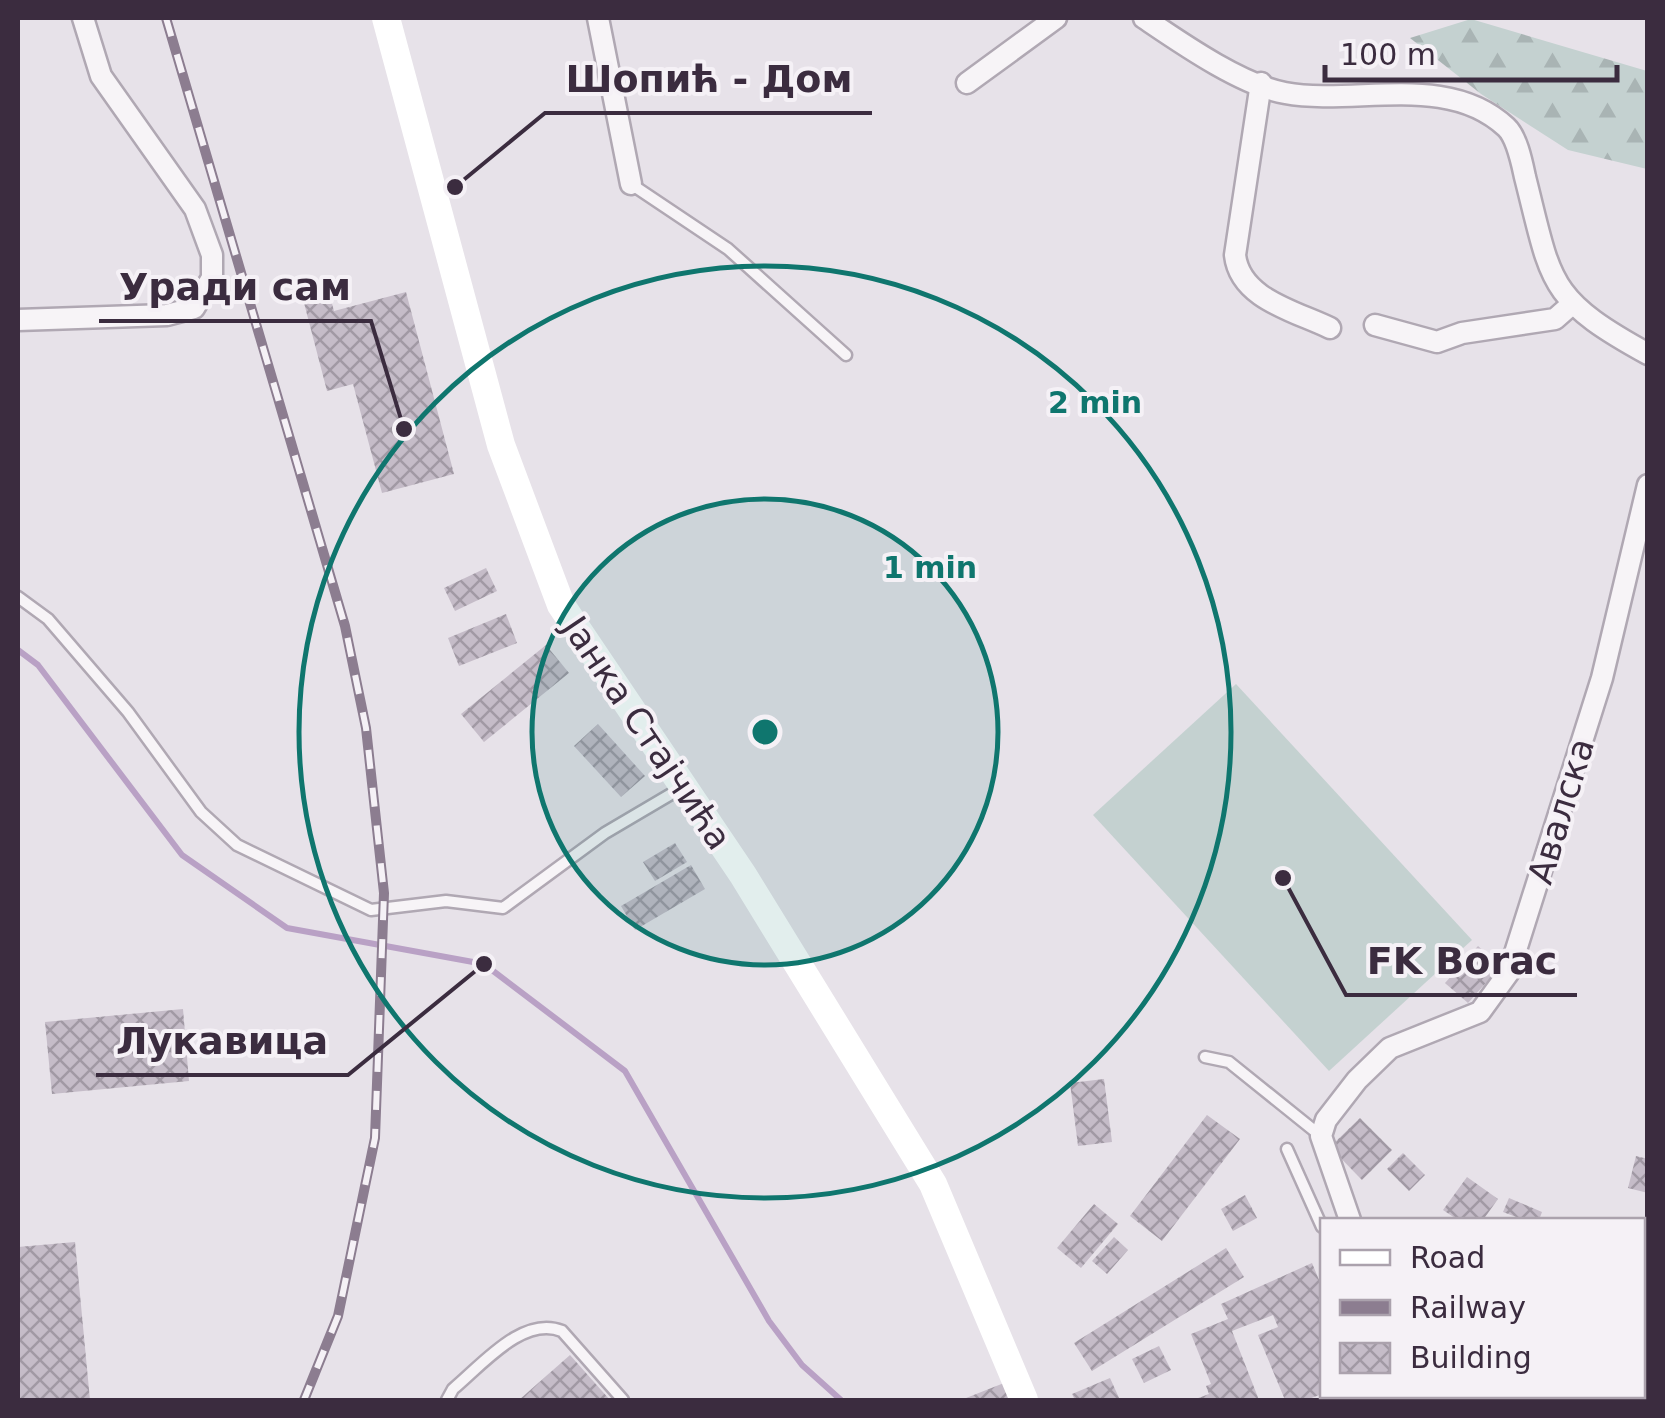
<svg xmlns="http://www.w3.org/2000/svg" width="1665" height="1418" font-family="'DejaVu Sans',sans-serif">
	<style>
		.forest { fill: url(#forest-firs) }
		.garden { fill: #c4d1d0 }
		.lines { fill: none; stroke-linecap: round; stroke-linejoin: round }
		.stream { stroke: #b9a1c5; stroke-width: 6 }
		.building { fill: url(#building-cross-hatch) }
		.lane-casing { stroke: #b0a8b3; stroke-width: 15 }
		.street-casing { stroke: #b0a8b3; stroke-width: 25 }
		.lane { stroke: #f7f4f7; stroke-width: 10 }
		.street { stroke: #f7f4f7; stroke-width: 20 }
		.secondary { stroke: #fff; stroke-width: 28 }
		.rail-casing { stroke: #8c7d90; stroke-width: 10 }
		.rail { stroke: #f5f1f6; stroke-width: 6; stroke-dasharray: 19; stroke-linecap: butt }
		.ring { fill: none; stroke: #0f766e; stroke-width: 5 }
		.labels { text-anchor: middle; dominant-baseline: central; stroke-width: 8; stroke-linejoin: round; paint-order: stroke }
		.street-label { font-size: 35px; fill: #3b2c3f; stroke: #f5f1f6 }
		.centre { fill: #0f766e; stroke: #f5f1f6; stroke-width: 5 }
		.ring-label { font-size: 30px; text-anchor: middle; font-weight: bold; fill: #0f766e; stroke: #f5f1f6; stroke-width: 8; stroke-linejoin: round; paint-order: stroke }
		.leader { fill: none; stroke: #3b2c3f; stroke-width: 4 }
		.callout-dot { fill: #3b2c3f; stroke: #f5f1f6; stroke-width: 4 }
		.callout-label { font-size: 38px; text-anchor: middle; font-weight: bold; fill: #3b2c3f; stroke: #f5f1f6; stroke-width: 8; stroke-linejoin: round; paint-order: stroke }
	</style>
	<defs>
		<pattern id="forest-firs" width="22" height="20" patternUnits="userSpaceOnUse" patternTransform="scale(2.5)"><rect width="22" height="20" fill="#c4d1d0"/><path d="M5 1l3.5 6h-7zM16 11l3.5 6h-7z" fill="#a9b4b4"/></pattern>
		<pattern id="building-cross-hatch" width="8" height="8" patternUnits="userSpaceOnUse" patternTransform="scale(2.5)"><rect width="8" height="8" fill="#c5bcc8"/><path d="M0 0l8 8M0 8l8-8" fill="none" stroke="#a199a4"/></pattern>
	</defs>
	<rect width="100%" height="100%" fill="#e7e2e9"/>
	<polygon class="forest" points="1471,19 1647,71 1647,169 1568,150 1481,94 1410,38"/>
	<polygon class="garden" points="1236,684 1472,940 1329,1071 1093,815"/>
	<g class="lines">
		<polyline class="stream" points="18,650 38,665 182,855 287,928 484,964 625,1071 769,1321 802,1365 841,1400"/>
	</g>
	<g class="building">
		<polygon points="406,292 454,474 382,493 353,384 327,391 304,303 330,296 334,311"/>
		<polygon points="486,568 497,591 455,611 444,588"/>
		<polygon points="506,614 517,643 459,666 448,638"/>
		<polygon points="546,645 569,673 484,742 461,714"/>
		<polygon points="598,724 645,776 621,797 574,746"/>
		<polygon points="675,843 687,862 655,881 643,862"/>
		<polygon points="691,865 705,889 635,930 621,906"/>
		<polygon points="1478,946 1501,966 1468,1003 1445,983"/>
		<polygon points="183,1009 189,1081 52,1094 45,1022"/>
		<polygon points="1104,1079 1112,1142 1078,1146 1070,1083"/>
		<polygon points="1207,1115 1240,1139 1162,1241 1130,1216"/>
		<polygon points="1360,1118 1392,1150 1362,1180 1330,1147"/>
		<polygon points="1403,1153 1425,1175 1409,1191 1387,1169"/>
		<polygon points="1636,1156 1648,1159 1648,1193 1628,1188"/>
		<polygon points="1467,1177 1498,1199 1483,1220 1458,1220 1443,1210"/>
		<polygon points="1245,1195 1257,1218 1233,1231 1221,1209"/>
		<polygon points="1509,1198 1542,1212 1539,1220 1524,1220 1503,1212"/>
		<polygon points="1094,1204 1118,1224 1081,1268 1057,1248"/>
		<polygon points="1114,1237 1128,1250 1107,1274 1092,1261"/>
		<polygon points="75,1242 90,1400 18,1400 18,1247"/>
		<polygon points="1226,1248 1244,1277 1092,1371 1074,1343"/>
		<polygon points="1312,1263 1322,1287 1322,1325 1319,1326 1322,1394 1306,1400 1285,1400 1258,1335 1278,1327 1273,1315 1232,1331 1259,1400 1193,1400 1209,1394 1206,1386 1211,1384 1191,1334 1228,1319 1221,1304"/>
		<polygon points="1159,1346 1171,1370 1144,1383 1132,1359"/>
		<polygon points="570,1355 610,1400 519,1400"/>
		<polygon points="1110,1378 1120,1400 1075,1400 1072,1394"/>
		<polygon points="1004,1383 1011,1400 961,1400"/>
	</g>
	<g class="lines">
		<g class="lane-casing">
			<g id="lane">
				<polyline points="631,184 728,249 846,355"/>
				<polyline points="18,597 48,619 128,712 201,812 237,845 371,910 446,901 503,908 605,833 683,787"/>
				<polyline points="1205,1057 1229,1062 1321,1136"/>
				<polyline points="1287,1149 1322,1227"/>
				<polyline points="1370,1396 1372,1400"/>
				<path d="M 447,1400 L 453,1389 C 482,1365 523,1315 562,1331 L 623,1400"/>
			</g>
		</g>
		<g class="street-casing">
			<g id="street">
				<polyline points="598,18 631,184"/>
				<path d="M 1144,18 C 1181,43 1241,85 1285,93 C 1355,106 1447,72 1506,127 C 1517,137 1522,163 1525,177 C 1552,283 1546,298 1648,354"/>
				<polyline points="967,83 1056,18"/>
				<path d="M 1261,83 L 1235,255 C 1240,299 1295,311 1330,328"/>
				<polyline points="18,320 167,315 194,308 212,278 212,255 195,209 101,76 83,18"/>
				<polyline points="1375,325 1437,342 1462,333 1555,319 1572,304"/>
				<polyline points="1350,1220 1321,1136 1326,1120 1357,1080 1390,1048 1480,1012 1509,972 1602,678 1648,485"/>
				<polyline points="1407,1396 1409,1400"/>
			</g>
		</g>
		<use href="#lane" class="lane"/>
		<use href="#street" class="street"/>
		<g class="secondary">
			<polyline points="386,18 501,445 561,605 743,875 933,1184 1024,1400"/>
			<polyline points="1642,1360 1648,1358"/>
			<polyline points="1554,1400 1564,1396"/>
		</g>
		<g class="rail-casing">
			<polyline id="rail" points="166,18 345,626 366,728 384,893 375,1138 338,1316 304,1400"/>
		</g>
		<use href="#rail" class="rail"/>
	</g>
	<circle cx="765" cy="732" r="233" fill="#0f766e" fill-opacity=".12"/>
	<g class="ring">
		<circle cx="765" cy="732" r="233"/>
		<circle cx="765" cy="732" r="466"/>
	</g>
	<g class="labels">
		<g class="street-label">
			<text transform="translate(647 733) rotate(56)">Јанка Стајчића</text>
			<text transform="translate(1561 811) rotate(-73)">Авалска</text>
		</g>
	</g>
	<circle cx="765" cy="732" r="15" class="centre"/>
	<g class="ring-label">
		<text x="1095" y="413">2 min</text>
		<text x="930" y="578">1 min</text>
	</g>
	<path class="leader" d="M455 187L545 113H872M404 429L371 321H99M1283 878L1346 995H1577M484 964L348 1075H96"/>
	<g class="callout-dot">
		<circle cx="455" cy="187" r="10"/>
		<circle cx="404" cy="429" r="10"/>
		<circle cx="1283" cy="878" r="10"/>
		<circle cx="484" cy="964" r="10"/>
	</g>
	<g class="callout-label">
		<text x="709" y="92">Шопић - Дом</text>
		<text x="235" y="300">Уради сам</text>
		<text x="1462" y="974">FK Borac</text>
		<text x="222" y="1054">Лукавица</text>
	</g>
	<rect width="1665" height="1418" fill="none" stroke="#3b2c3f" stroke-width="40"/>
	<rect x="1320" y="1218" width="325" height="180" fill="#f5f1f6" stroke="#aba2ad" stroke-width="2.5"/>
	<rect x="1340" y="1250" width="50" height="15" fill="#ffffff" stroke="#aba2ad" stroke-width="2.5"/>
	<text x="1410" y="1268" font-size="30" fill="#3b2c3f">Road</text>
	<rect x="1340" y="1300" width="50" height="15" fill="#8c7d90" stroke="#aba2ad" stroke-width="2.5"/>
	<text x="1410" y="1318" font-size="30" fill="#3b2c3f">Railway</text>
	<rect x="1340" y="1343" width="50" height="30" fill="url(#building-cross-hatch)" stroke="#aba2ad" stroke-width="2.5"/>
	<text x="1410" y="1368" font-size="30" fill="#3b2c3f">Building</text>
	<path d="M1325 65v15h292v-15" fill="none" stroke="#3b2c3f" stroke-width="5"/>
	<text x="1340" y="65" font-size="30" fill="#3b2c3f" stroke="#f5f1f6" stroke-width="8" paint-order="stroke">100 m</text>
</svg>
